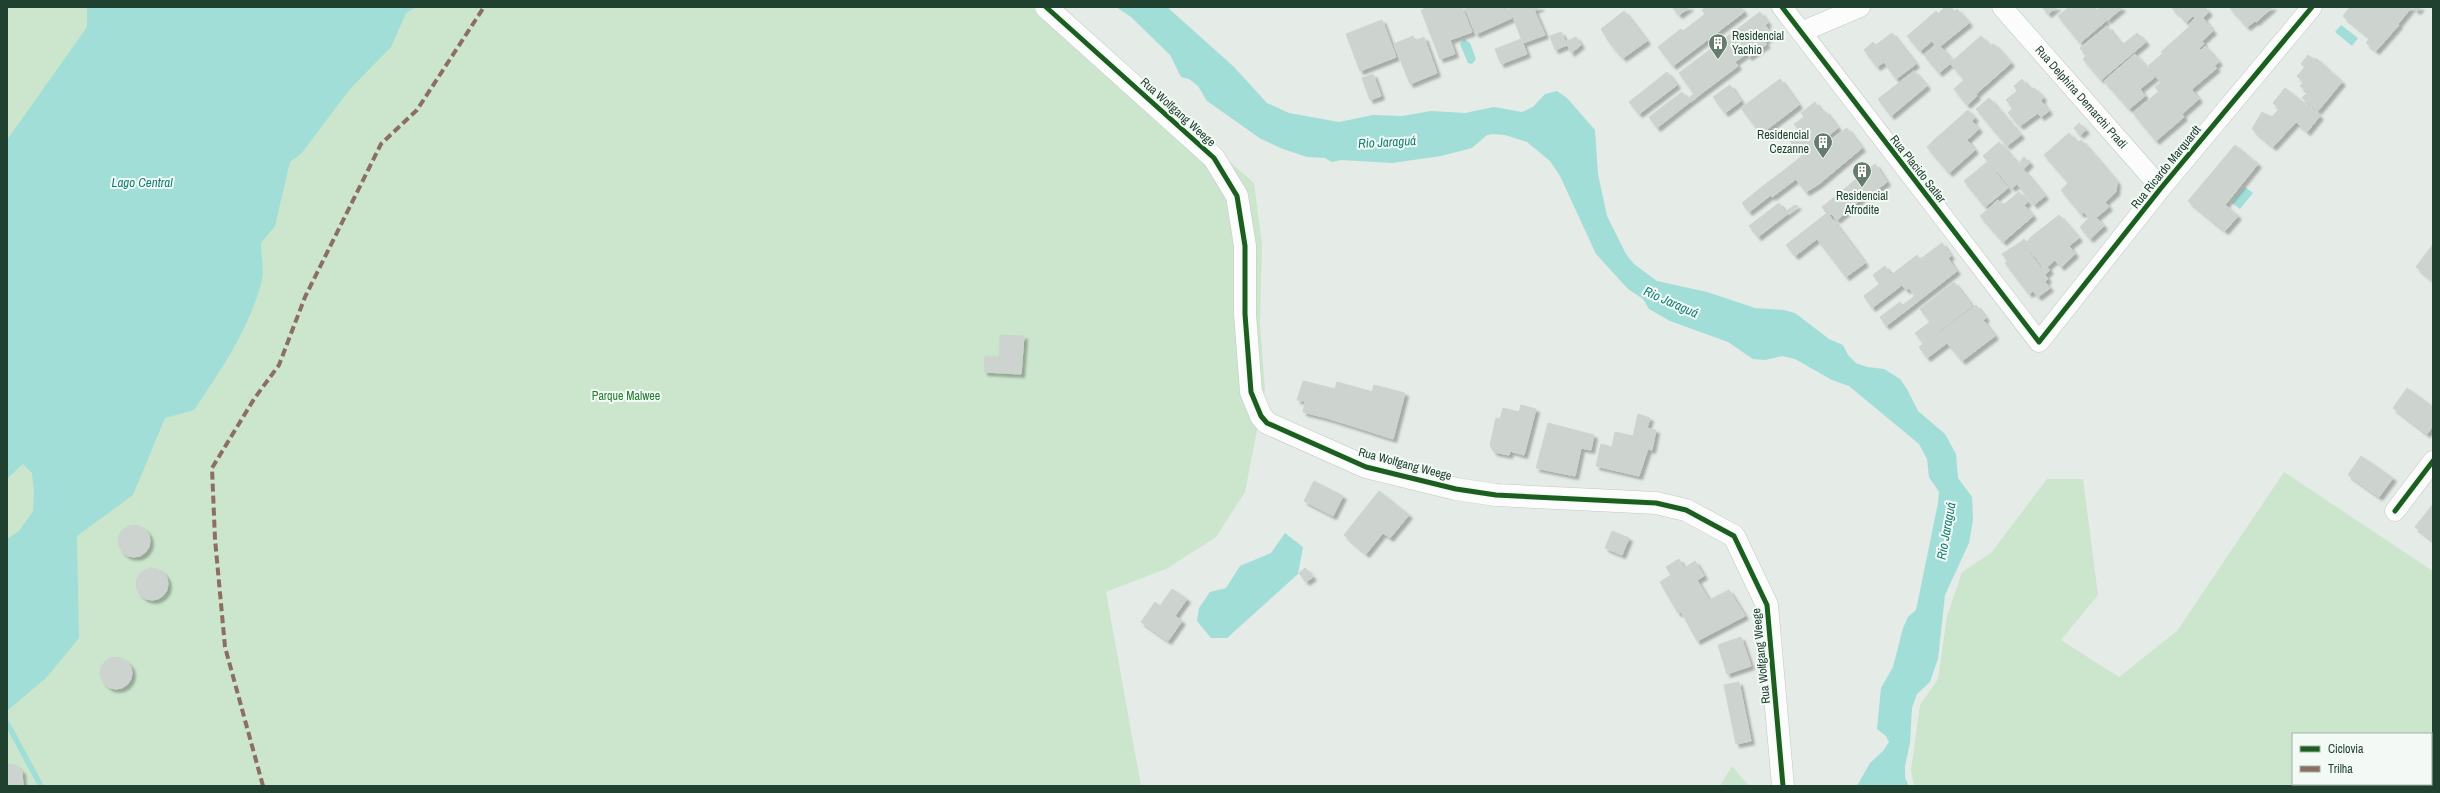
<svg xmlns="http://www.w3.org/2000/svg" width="2440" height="793" font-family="'Archivo Narrow',sans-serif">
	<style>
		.green { fill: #cce6cd; fill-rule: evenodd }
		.water { fill: #a1ded7 }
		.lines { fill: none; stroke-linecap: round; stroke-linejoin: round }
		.stream { stroke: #a1ded7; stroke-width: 5.5 }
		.building { fill: #cdd4cf; stroke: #cdd4cf; filter: url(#shadow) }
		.minor-casing { stroke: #c2c8c4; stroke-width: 21 }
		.tertiary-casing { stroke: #c2c8c4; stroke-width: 23 }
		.minor { stroke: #fbfcfb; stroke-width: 20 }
		.tertiary { stroke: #fbfcfb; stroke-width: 22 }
		.quiet { stroke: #8d6e63; stroke-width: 4; stroke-dasharray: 8 4; stroke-linecap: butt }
		.cycleway-casing { stroke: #f3faf5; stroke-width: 8 }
		.cycleway { stroke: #1b5e20; stroke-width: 5 }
		.labels { text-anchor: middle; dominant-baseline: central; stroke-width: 4; stroke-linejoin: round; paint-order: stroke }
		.poi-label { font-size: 12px; fill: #20412f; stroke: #f3faf5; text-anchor: start }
		.street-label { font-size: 12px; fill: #20412f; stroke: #f3faf5 }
		.park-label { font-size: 12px; fill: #257d30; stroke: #f3faf5 }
		.water-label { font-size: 13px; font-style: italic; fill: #127e75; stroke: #f3faf5 }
	</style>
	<defs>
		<filter id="shadow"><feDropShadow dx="3.5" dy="3.5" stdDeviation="1" flood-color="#0004"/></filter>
	</defs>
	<rect width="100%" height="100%" fill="#e5ebe6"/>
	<g class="green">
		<polygon points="7,7 1055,7 1254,183 1262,244 1260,323 1265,389 1245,492 1216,537 1168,568 1106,592 1141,786 7,786"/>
		<path d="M 2284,472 L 2433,571 L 2433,786 L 1914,786 L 1911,771 L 1920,705 L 1938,679 L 1947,616 L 1962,572 L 1991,553 L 2047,479 L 2083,479 L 2098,595 L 2061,640 L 2119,677 L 2177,631 ZM 2293,734 L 2431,734 L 2431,784 L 2293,784 Z"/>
		<polygon points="1732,766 1749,786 1720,786"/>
	</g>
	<g class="water">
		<path d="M 87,7 L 417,7 L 406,13 L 391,47 L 350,89 L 301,154 L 290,162 L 275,226 L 261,243 C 261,254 264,269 262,280 C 250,328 221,370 194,410 L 165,418 L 133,495 L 77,536 L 79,638 L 47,677 L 7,711 L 7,539 L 19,531 L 33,511 L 34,492 L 32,473 L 23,464 L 7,479 L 7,140 L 87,27 Z"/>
		<polygon points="1116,7 1167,7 1233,66 1267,103 1289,113 1339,122 1373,115 1402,116 1431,111 1465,113 1494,107 1522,112 1533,107 1545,94 1557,91 1567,98 1595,130 1598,174 1607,216 1626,254 1634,264 1657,281 1707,292 1755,308 1784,310 1795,313 1829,339 1843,345 1848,355 1856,363 1867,367 1884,369 1900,379 1907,389 1918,411 1945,434 1956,454 1958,478 1972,497 1973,520 1969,543 1945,595 1938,659 1934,670 1930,682 1917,694 1912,708 1910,743 1905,766 1905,778 1909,786 1857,786 1870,763 1883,751 1889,742 1886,736 1877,729 1881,688 1893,667 1903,628 1908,617 1916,610 1938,503 1939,492 1929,477 1927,459 1919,444 1849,386 1832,380 1795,359 1782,356 1765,360 1753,359 1728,342 1670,321 1649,309 1643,299 1628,289 1596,254 1560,176 1550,161 1527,142 1505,135 1493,134 1487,135 1472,148 1441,156 1392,163 1341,160 1332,162 1325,158 1307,157 1283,149 1261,139 1227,115 1207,101 1198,86 1189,79 1181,77 1170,55 1131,17"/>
		<polygon points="2341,25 2358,38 2352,46 2335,32"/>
		<polygon points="1464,39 1470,43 1476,59 1472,64 1468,63 1460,44"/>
		<polygon points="2245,187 2253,193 2240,209 2232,203"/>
		<polygon points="1285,533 1303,547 1298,574 1227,638 1211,638 1197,621 1199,608 1210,592 1226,588 1240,566 1271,553"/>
	</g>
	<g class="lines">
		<polyline class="stream" points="7,723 41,786"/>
	</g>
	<g class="building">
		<polygon points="1429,7 1462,7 1472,32 1450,40 1455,54 1440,59 1421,10"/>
		<polygon points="1465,7 1507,7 1512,18 1476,34"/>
		<polygon points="1509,7 1541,7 1534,10 1545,35 1523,43"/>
		<polygon points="1672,7 1690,7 1679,15"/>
		<polygon points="1706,7 1740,7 1744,12 1673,66 1658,47 1681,29 1683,31 1705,14 1702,10"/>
		<polygon points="1945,7 1953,9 1952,14 1957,9 1969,23 1938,48 1919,26 1936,11 1938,14"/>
		<polygon points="2042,7 2057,7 2048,14"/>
		<polygon points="2069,7 2094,7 2106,21 2080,43 2058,16"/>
		<polygon points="2100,7 2121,7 2122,8 2108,20 2097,10"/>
		<polygon points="2171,7 2184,7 2177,13"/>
		<polygon points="2184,7 2204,7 2209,12 2203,18 2213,31 2202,41 2188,25 2195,18 2193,16 2186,22 2178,13"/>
		<polygon points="2229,7 2273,7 2256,22 2255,21 2247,27"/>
		<polygon points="2350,7 2402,7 2392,19 2399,25 2376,51 2366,43 2370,38 2343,16"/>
		<polygon points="2402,7 2421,7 2417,11 2412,7 2398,24 2392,19"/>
		<polygon points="1624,11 1647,41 1623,58 1611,45 1601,29"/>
		<polygon points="1760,12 1768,23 1765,25 1772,35 1764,41 1767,44 1749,57 1746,54 1735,62 1738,66 1690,102 1687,99 1694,94 1679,73"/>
		<polygon points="1382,20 1396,57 1360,71 1346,34"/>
		<polygon points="1919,26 1932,41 1920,51 1907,36"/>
		<polygon points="2107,26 2122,45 2112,53 2121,63 2101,80 2083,59 2086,56 2080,48"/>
		<polygon points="2189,27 2204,44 2199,48 2201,50 2205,46 2219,62 2214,66 2217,68 2192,89 2161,52"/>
		<polygon points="1561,32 1567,45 1555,50 1550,36"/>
		<polygon points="1892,33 1916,64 1896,79 1884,62 1877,67 1864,50 1873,42 1876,45"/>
		<polygon points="2137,33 2146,42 2121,63 2112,53"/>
		<polygon points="1413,36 1415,41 1424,37 1437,73 1410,84 1394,44"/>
		<polygon points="1981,36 1990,46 1994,44 2011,63 1976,94 1950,63"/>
		<polygon points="1576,37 1581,45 1571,53 1566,42"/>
		<polygon points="1521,39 1527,54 1501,64 1495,49"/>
		<polygon points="1935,46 1938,48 1940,46 1953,61 1939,73 1924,55"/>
		<polygon points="2135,54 2155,77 2140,89 2145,96 2129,109 2104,81"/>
		<polygon points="2162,54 2176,70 2161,82 2148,66"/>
		<polygon points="2308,55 2315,60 2316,58 2342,82 2318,111 2302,98 2308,92 2300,86 2304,82 2297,76 2305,67 2301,64"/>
		<polygon points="2176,70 2184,80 2163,97 2155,87"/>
		<polygon points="1914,71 1927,86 1891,116 1878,99"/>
		<polygon points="1667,72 1677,85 1639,114 1629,102"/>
		<polygon points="1373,74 1381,96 1370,100 1362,78"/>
		<polygon points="1780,79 1799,105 1761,134 1741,108"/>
		<polygon points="2022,79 2030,89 2034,88 2043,97 2041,101 2049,111 2041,117 2038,113 2020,126 2008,113 2013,108 2006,100 2017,91 2014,86"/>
		<polygon points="1964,80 1977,96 1967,105 1954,89"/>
		<polygon points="2184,80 2199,99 2182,114 2184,117 2156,141 2133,113 2158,92 2163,97"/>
		<polygon points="1730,85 1741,101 1725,113 1713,97"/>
		<polygon points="2285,88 2320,116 2307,132 2296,122 2273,147 2252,129 2262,112 2272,117 2279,109 2273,103"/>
		<polygon points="1682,92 1690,102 1657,128 1649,117"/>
		<polygon points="1989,98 2021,135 2007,146 1976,109"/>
		<polygon points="1815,102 1822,112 1825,111 1838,128 1802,156 1789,140 1800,132 1794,124 1804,117 1801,113"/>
		<polygon points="1968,110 1975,118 1972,121 1979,129 1949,156 1934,140"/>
		<polygon points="2079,123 2086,130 2080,135 2074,128"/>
		<polygon points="1847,128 1862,148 1819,184 1806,192 1787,168 1826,137 1829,141"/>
		<polygon points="2069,133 2077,143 2081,140 2096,157 2068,182 2044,155"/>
		<polygon points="1934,140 1949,156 1967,140 1975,150 1949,173 1927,147"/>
		<polygon points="1999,142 2028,175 2012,188 1983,156"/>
		<polygon points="2235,145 2258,164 2225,205 2238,216 2225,231 2188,201"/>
		<polygon points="2024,157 2030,163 2024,169 2019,163"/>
		<polygon points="2096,157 2117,182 2116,192 2105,202 2109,207 2092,221 2084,212 2081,214 2061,190"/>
		<polygon points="1987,162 2008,188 1985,207 1964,181"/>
		<polygon points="1875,164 1887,182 1868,197 1866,195 1837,220 1831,214 1829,216 1822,207"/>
		<polygon points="1787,168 1796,179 1772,197 1763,186"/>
		<polygon points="2028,175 2045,196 2034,205 2017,184"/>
		<polygon points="1763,186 1771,195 1749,212 1742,203"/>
		<polygon points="2019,192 2028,202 2024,205 2033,216 2003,242 1980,216 1998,200 2003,205"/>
		<polygon points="1779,203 1785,212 1795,205 1798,206 1758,237 1749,226"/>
		<polygon points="1827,213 1836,224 1795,256 1786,245"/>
		<polygon points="2059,215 2079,238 2069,246 2075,254 2061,267 2055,260 2047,267 2050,270 2048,272 2022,241 2024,239 2027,242 2031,237"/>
		<polygon points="2096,217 2104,226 2090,239 2080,227 2089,218 2092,221"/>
		<polygon points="1836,224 1865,263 1846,277 1817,239"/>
		<polygon points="2022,241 2041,269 2044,268 2048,272 2045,275 2048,279 2045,282 2050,288 2038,297 2033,291 2029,294 2005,263 2008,261 2002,254"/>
		<polygon points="1942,243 1951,256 1948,258 1953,266 1915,296 1909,288 1906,290 1896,277"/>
		<polygon points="2433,244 2433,281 2416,267"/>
		<polygon points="1917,255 1920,259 1896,277 1902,285 1872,308 1864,296"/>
		<polygon points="1885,266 1891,275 1880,284 1873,275"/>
		<polygon points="1953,266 1957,271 1907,310 1903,305"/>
		<polygon points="1954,282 1972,306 1938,332 1920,309"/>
		<polygon points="1900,302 1907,310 1886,326 1880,317"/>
		<polygon points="1976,305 1986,318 1983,320 1995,336 1962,361 1939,333"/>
		<polygon points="1930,322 1938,332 1924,344 1915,333"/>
		<polygon points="1938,332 1947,343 1927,358 1919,347"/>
		<polygon points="1000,335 1024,336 1021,374 984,372 985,356 999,357"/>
		<polygon points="1303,381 1335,389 1327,418 1303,412 1305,401 1297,400"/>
		<polygon points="1337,382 1373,392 1362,429 1327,418"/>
		<polygon points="1374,385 1405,393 1393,439 1362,429"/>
		<polygon points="2407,388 2433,407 2433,426 2427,434 2393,408"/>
		<polygon points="1521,405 1536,409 1524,455 1510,451 1509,455 1494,452 1490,445 1496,418 1500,419 1503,408 1519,412"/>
		<polygon points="1638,414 1650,418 1647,428 1656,430 1652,450 1648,449 1639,476 1596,466 1601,444 1612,447 1615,432 1633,436"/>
		<polygon points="1548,423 1594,435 1591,450 1581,448 1575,476 1536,468"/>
		<polygon points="2361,456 2393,478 2379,497 2348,475"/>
		<polygon points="1314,481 1343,496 1333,516 1304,501"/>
		<polygon points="1379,491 1409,515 1390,538 1383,533 1366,554 1344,535"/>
		<polygon points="2433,504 2433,541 2415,527"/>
		<circle cx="134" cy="541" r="16"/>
		<polygon points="1612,531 1629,538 1622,555 1605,548"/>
		<polygon points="1679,559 1684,568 1695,561 1704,576 1697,580 1709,600 1729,590 1745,616 1697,641 1683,615 1681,612 1678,613 1660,582 1671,575 1666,567"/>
		<polygon points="1305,568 1313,577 1306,582 1299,573"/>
		<circle cx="152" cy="584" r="16"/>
		<polygon points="1172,589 1187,599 1175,616 1182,621 1168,641 1141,622 1155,602 1160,606"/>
		<polygon points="1741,637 1751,666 1727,674 1718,645"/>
		<circle cx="116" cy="673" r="16"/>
		<polygon points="1739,682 1751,741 1736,744 1724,685"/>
		<polygon points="7,764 15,765 22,771 23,786 7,786"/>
	</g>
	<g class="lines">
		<g class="minor-casing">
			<g id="minor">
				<polyline points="1782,7 2039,342 2161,188 2312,7"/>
				<path id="s1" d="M 2002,7 L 2161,188"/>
				<polyline points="1801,32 1860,7"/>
				<polyline points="2395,511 2433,461"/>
			</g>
		</g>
		<g class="tertiary-casing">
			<polyline id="tertiary" points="1046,7 1214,158 1237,196 1245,246 1245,314 1251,392 1261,416 1267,423 1366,467 1456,489 1496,495 1656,503 1686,510 1734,536 1767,605 1783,786"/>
		</g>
		<use href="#minor" class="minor"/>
		<use href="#tertiary" class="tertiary"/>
		<polyline class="quiet" points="263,786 225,647 215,539 212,468 254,399 279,365 305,297 381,144 417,110 484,7"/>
		<g class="cycleway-casing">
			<g id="cycleway">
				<polyline points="1046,7 1214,158 1237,196 1245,246 1245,314 1251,392 1261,416 1267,423 1366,467 1456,489 1496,495 1656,503 1686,510 1734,536 1767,605 1783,786"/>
				<polyline points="1782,7 2039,342 2161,188 2312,7"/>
				<polyline points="2395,511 2433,461"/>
			</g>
		</g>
		<use href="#cycleway" class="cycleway"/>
	</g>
	<defs>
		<g id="building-pin" transform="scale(1)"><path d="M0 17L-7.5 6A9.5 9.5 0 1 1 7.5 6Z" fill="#657c6f" stroke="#f3faf5"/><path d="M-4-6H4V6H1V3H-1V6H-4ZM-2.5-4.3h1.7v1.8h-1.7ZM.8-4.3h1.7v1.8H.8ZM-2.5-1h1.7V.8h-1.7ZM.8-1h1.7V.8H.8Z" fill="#fff"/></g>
	</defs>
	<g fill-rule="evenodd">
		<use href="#building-pin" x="1718" y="43"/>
		<use href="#building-pin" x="1823" y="142"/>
		<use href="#building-pin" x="1862" y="171"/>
	</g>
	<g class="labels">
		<g class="poi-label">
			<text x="1732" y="36">Residencial<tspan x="1732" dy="14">Yachio</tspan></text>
			<text x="1809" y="135" text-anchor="end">Residencial<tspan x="1809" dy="14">Cezanne</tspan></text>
			<text x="1862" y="196" text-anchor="middle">Residencial<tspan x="1862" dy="14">Afrodite</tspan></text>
		</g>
		<g class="street-label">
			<text stroke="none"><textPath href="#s1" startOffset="120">Rua Delphina Demarchi Pradi</textPath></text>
			<text transform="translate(1178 112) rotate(42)">Rua Wolfgang Weege</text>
			<text transform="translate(2166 167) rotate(-51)">Rua Ricardo Marquardt</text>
			<text transform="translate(1918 169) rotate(52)">Rua Placido Satler</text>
			<text transform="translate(1405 464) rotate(15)">Rua Wolfgang Weege</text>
			<text transform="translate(1761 656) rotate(-96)">Rua Wolfgang Weege</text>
		</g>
		<g class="park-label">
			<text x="626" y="396">Parque Malwee</text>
		</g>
		<g class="water-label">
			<text transform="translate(1387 142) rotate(-3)">Rio Jaraguá</text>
			<text x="142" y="182">Lago Central</text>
			<text transform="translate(1671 302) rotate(24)">Rio Jaraguá</text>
			<text transform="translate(1946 531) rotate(-80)">Rio Jaraguá</text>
		</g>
	</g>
	<rect width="2440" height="793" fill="none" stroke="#20412f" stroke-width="16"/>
	<rect x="2292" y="733" width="140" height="52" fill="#f3faf5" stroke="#9fb0a6"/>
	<rect x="2300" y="746" width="20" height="6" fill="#1b5e20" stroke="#9fb0a6"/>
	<text x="2328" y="753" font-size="12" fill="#20412f">Ciclovia</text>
	<rect x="2300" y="766" width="20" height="6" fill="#8d6e63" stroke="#9fb0a6"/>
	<text x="2328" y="773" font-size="12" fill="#20412f">Trilha</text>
</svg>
